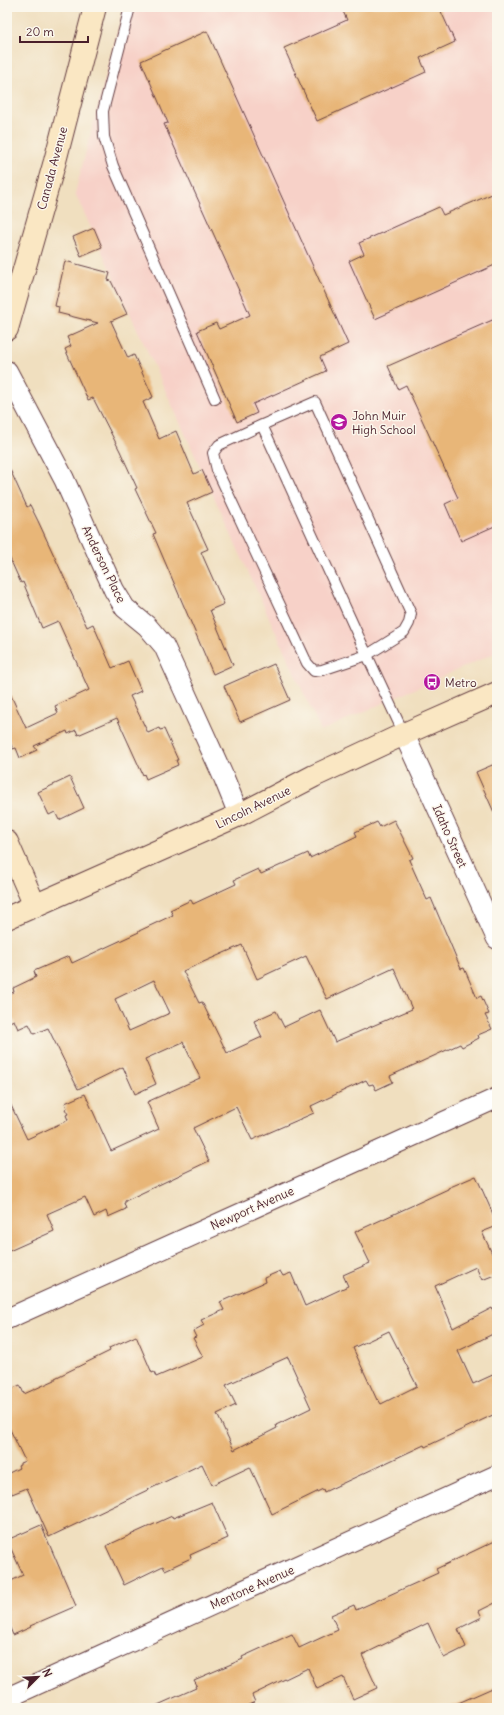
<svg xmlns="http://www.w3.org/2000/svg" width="504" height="1715" font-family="Delius,sans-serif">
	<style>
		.built { fill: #f7d1c8 }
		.building { fill: #e8b678; fill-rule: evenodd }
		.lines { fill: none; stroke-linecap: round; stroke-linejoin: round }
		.lane-casing { stroke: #633c41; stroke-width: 12 }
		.street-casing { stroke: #633c41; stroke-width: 22 }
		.secondary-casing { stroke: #633c41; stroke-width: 24 }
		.lane { stroke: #fff; stroke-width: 10 }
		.street { stroke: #fff; stroke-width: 20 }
		.secondary { stroke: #fae7c3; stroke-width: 22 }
		.labels { text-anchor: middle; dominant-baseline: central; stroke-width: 3; stroke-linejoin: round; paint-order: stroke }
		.street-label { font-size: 12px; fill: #4a1f2b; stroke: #fbf7ec }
		.poi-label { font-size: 12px; fill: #4a1f2b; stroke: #fbf7ec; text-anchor: start }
	</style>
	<rect width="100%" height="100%" fill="#fbf7ec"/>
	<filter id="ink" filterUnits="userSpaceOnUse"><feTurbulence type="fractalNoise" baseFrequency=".025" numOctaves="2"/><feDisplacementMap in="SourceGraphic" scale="8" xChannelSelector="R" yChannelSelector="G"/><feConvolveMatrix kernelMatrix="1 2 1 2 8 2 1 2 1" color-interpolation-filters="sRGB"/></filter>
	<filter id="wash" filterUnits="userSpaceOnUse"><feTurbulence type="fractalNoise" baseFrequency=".012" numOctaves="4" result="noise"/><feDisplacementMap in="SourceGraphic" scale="16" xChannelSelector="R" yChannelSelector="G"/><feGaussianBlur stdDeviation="0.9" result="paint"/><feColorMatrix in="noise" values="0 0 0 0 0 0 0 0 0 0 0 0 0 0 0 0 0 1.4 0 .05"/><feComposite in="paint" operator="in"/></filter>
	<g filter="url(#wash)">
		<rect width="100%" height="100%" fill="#f0dfbf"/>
		<polygon class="built" points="124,7 497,7 497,652 321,731 75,193"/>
		<g id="blocks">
			<g class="building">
				<polygon points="341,7 439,7 455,42 420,58 426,72 317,121 284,48 347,20"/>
				<polygon points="207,31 348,344 320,357 326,371 253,404 257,413 237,422 197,331 216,323 219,329 250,315 164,124 168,123 141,61"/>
				<polygon points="492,194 497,205 497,264 375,319 349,261 364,254 359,243 439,207 443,215"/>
				<polygon points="94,228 102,247 81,256 73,237"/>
				<polygon points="65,261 110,273 108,280 111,281 127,314 111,321 128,358 134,355 153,397 143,402 159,439 176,431 194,474 202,470 212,492 187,503 208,549 201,552 224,604 210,610 233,665 213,674 153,534 156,533 135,489 137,488 120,451 93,398 88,400 65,349 71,346 67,337 98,323 58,313 59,307 55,306"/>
				<polygon points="497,318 497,525 461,541 445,504 458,498 406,385 398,389 388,366"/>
				<polygon points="7,463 27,507 30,505 38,521 87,627 93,624 112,668 128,661 141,691 130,696 148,733 159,728 160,730 164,729 178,760 176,760 178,765 146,779 144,774 143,775 117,718 78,735 76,730 68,734 67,731 34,746 37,750 20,758 16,748 13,749 7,736 7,687 26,728 58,713 55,706 89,690 58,621 42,628 23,582 21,583 20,581 7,552"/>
				<polygon points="274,664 290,700 240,722 224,686"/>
				<polygon points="497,763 497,819 476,772"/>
				<polygon points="70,777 84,808 59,820 55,812 49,815 38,792"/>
				<path d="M 394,820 L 413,858 L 409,860 L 427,900 L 431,898 L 461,969 L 464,968 L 477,998 L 481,996 L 489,1014 L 485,1015 L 492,1029 L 478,1035 L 479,1038 L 462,1047 L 460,1044 L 390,1076 L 393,1082 L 376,1090 L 373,1084 L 369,1085 L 366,1080 L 311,1106 L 314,1113 L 252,1140 L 236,1107 L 193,1128 L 209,1161 L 125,1201 L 125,1203 L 124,1203 L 126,1209 L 108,1217 L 106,1211 L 94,1217 L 85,1197 L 47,1214 L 54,1231 L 7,1252 L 7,1097 L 27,1139 L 68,1120 L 66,1115 L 68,1114 L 65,1109 L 67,1108 L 65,1103 L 85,1094 L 111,1151 L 159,1129 L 147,1102 L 200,1078 L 183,1042 L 145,1059 L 156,1084 L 135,1094 L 123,1067 L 78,1089 L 48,1028 L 34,1034 L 29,1024 L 18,1029 L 14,1020 L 7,1023 L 7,995 L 14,992 L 13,988 L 36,977 L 34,971 L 69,956 L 72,963 L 139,932 L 139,931 L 173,915 L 170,910 L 191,900 L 193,904 L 236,884 L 234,880 L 258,869 L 261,874 L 308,853 L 310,858 L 357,836 L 355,832 L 377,822 L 380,827 ZM 242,945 L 257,979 L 306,956 L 327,999 L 394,968 L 412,1009 L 335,1042 L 320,1010 L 284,1027 L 276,1011 L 254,1021 L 262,1037 L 227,1053 L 202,1002 L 199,1003 L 183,971 ZM 154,980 L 170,1013 L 129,1031 L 115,999 Z"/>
				<path d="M 476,1176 L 497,1223 L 497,1226 L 482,1232 L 497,1264 L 497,1274 L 482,1280 L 476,1267 L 435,1286 L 453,1328 L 492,1308 L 497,1319 L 497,1332 L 458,1351 L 473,1384 L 497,1373 L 497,1413 L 425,1447 L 424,1445 L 324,1492 L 323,1489 L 272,1514 L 250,1467 L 212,1485 L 202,1464 L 49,1537 L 27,1488 L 12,1494 L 7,1482 L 7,1474 L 19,1468 L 18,1466 L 20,1465 L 20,1463 L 25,1461 L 7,1423 L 7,1391 L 20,1385 L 24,1394 L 55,1380 L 55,1378 L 110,1351 L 109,1348 L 136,1336 L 152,1373 L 154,1372 L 156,1377 L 203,1357 L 193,1338 L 196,1337 L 193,1331 L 204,1325 L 201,1320 L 224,1310 L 220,1302 L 265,1282 L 264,1278 L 280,1271 L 283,1276 L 291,1273 L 305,1306 L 348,1286 L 343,1275 L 370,1263 L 355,1232 L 448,1189 L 448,1188 ZM 389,1331 L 417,1386 L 381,1404 L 378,1399 L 377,1400 L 353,1348 ZM 288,1357 L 311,1408 L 276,1425 L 277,1428 L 234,1450 L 217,1414 L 236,1405 L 226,1385 Z"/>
				<polygon points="212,1502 228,1538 190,1555 191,1558 165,1570 163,1566 124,1585 106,1546 172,1516 173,1518"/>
				<polygon points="41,1525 76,1606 30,1626 31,1627 13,1635 7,1621 7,1583 23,1575 7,1540"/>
				<polygon points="497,1540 497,1602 479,1611 482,1617 458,1629 466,1647 444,1658 428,1623 362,1655 377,1688 353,1699 343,1677 317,1689 308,1668 252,1695 255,1702 242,1708 151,1708 196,1688 195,1686 197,1685 194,1680 243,1659 242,1657 292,1634 299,1648 338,1630 331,1615 354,1605 356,1610 438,1573 436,1569"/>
				<polygon points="497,1686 497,1708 447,1708"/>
			</g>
		</g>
	</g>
	<g filter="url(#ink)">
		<use href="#blocks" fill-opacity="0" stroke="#633c41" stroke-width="1"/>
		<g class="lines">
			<g class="lane-casing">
				<g id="lane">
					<polyline points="130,7 103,111 104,137 113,166 215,399"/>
					<polyline points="262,425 219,445 213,453 217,470 307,663 314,671 322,670 367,655 404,632 409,623 411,614 315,402 262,425 267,436 367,655 404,734"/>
				</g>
			</g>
			<g class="street-casing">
				<g id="street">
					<polyline points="7,371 64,479 114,590 125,608 147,626 164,646 224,778 239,815"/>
					<polyline points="404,734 497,939"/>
					<polyline points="7,1319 497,1098"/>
					<polyline points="7,1698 497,1475"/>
				</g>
			</g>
			<g class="secondary-casing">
				<g id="secondary">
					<polyline points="7,329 55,161 95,7"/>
					<polyline points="7,842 35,906"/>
					<polyline points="7,918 239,815 314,776 404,734 497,693"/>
				</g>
			</g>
			<use href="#lane" class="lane"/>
			<use href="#street" class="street"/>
			<use href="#secondary" class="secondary"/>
		</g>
	</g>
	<defs>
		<g id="school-disc" transform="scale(0.9)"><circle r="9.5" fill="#b5179e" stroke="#fbf7ec"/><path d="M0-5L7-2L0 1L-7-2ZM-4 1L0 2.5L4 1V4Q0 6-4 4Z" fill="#fff"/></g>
		<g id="bus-disc" transform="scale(0.9)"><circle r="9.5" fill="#b5179e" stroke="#fbf7ec"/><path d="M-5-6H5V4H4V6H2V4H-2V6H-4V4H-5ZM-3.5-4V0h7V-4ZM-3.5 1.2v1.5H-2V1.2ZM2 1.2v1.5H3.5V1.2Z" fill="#fff"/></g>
	</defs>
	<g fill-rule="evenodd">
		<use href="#school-disc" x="339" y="422"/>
		<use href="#bus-disc" x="432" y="682"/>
	</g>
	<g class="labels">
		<g class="street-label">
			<text transform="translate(52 168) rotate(-75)">Canada Avenue</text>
			<text transform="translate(104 564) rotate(64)">Anderson Place</text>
			<text transform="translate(253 807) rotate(-26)">Lincoln Avenue</text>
			<text transform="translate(450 836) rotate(66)">Idaho Street</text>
			<text transform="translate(252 1208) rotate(-24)">Newport Avenue</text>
			<text transform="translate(252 1587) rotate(-24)">Mentone Avenue</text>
		</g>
		<g class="poi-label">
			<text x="352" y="415">John Muir<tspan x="352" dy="14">High School</tspan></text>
			<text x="445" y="682">Metro</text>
		</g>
	</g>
	<rect width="504" height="1715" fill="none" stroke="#fbf7ec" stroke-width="24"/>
	<g transform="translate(38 1677) rotate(66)" stroke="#fbf7ec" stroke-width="3" paint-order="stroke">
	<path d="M0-3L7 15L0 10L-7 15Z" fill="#4a1f2b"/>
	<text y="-6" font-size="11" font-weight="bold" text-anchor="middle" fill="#4a1f2b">N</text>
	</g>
	<path d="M20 36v6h68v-6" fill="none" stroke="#4a1f2b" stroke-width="2"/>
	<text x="26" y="36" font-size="12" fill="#4a1f2b" stroke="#fbf7ec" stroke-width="3" paint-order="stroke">20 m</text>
</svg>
